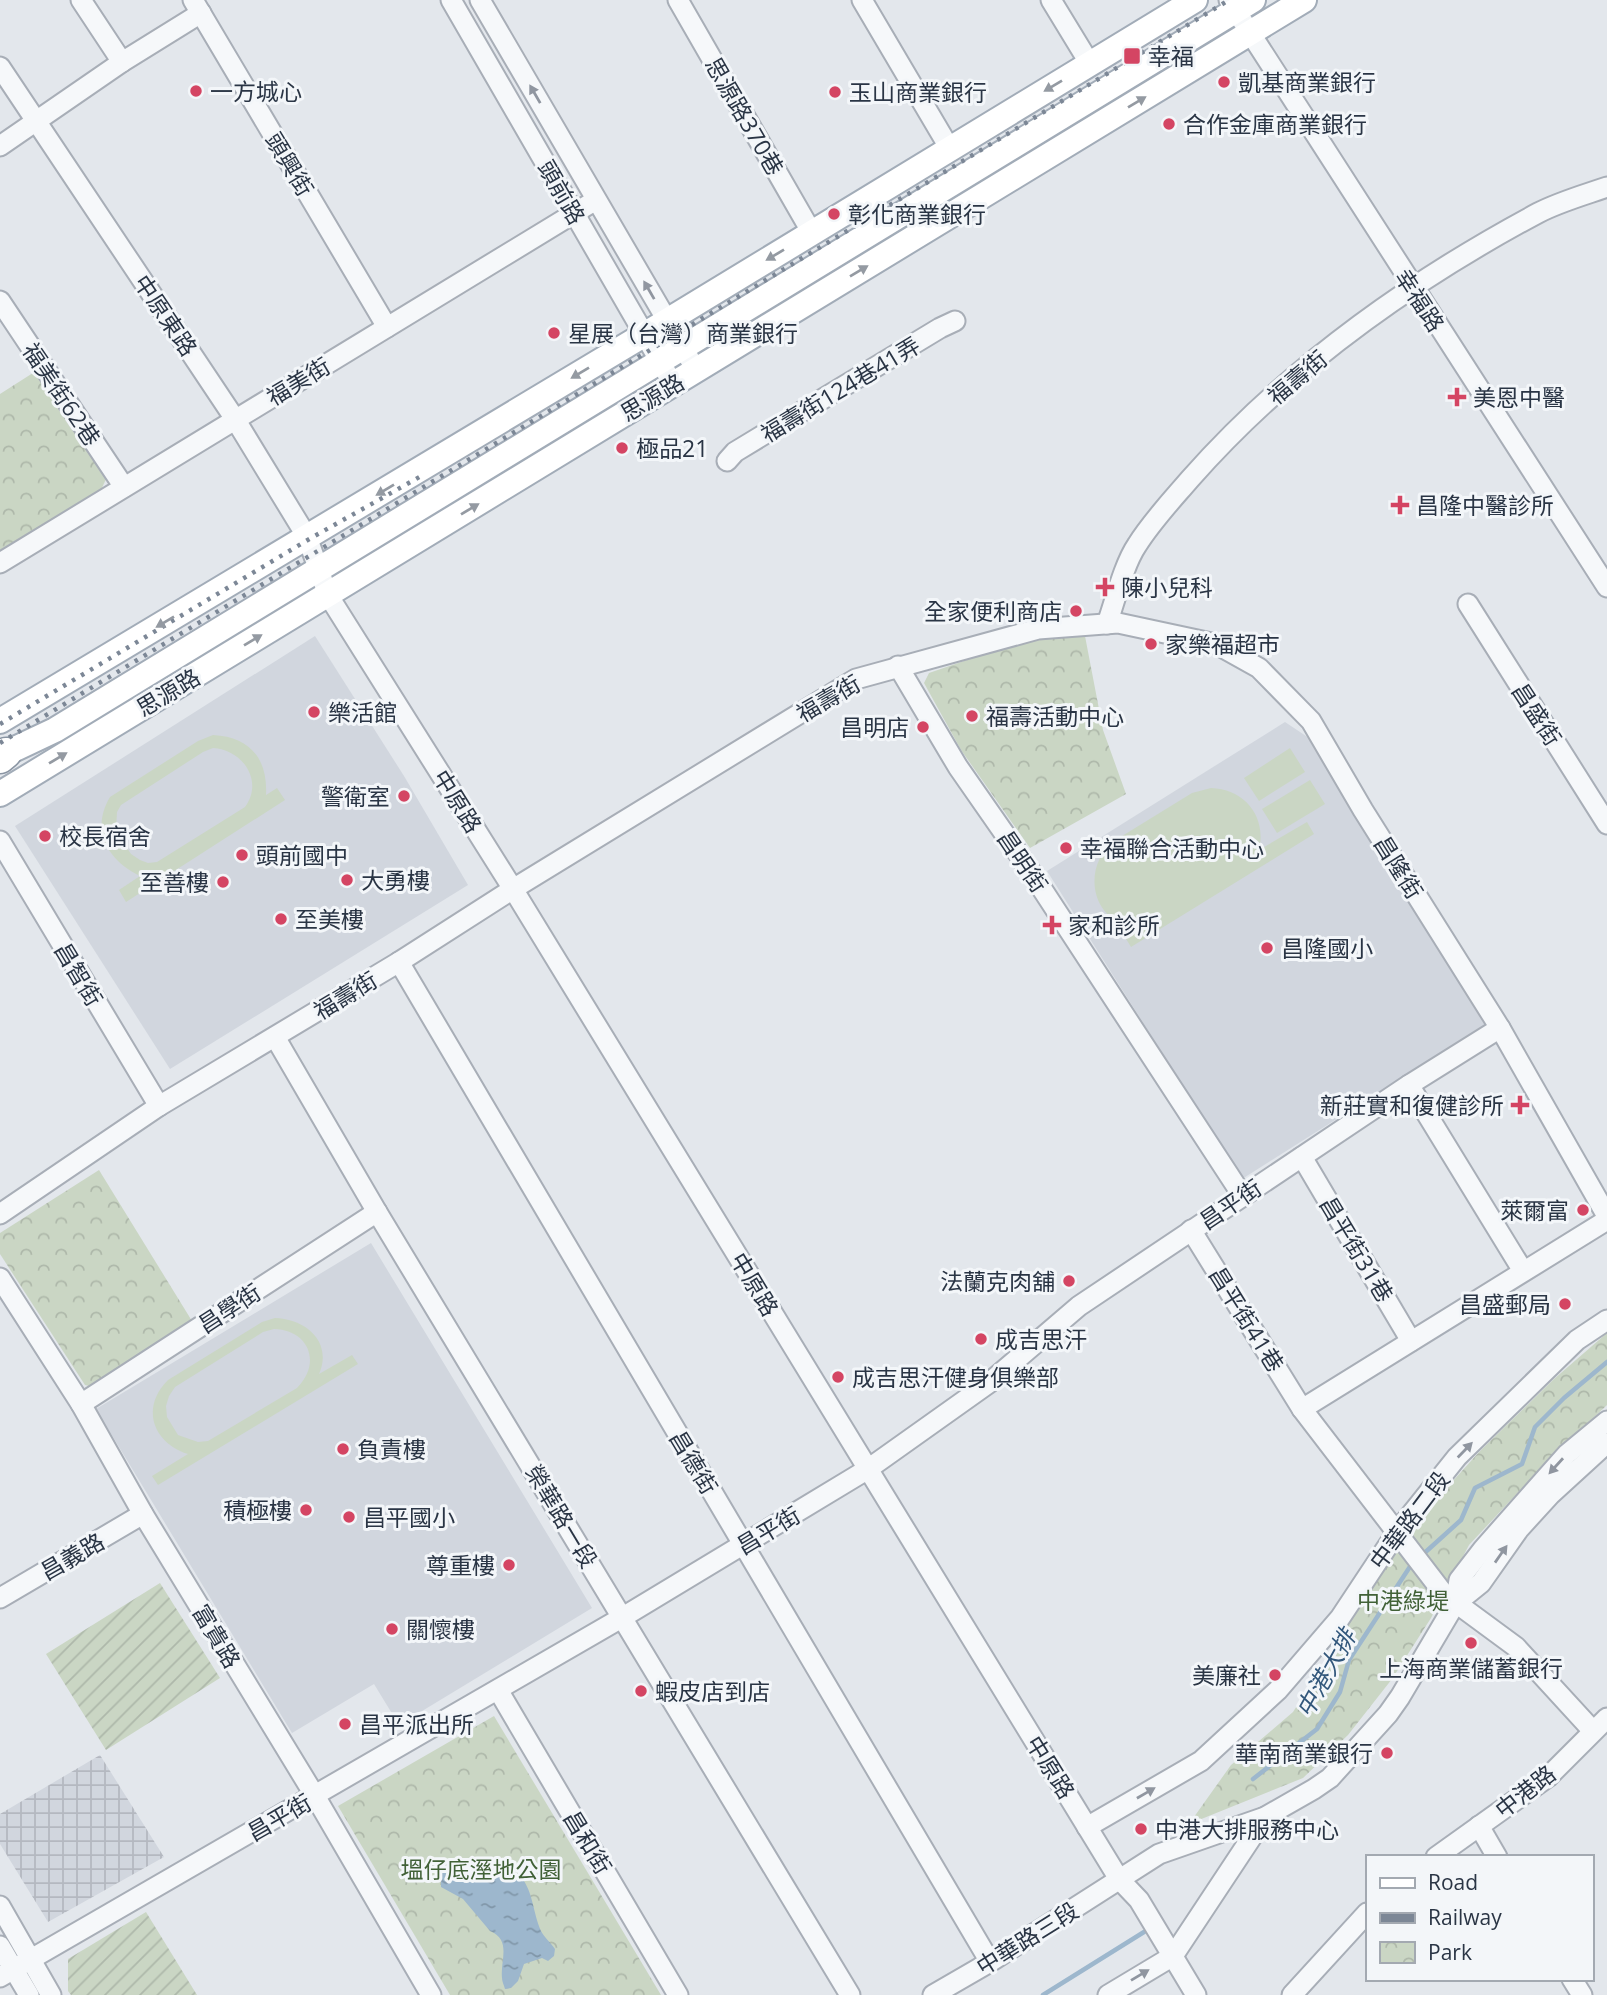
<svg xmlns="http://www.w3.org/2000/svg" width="1607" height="1995" font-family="'Open Sans','Noto Sans TC',sans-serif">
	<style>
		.built { fill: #d1d6de }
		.industrial { fill: url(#industrial-grid) }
		.park { fill: url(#park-crowns) }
		.garden { fill: url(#garden-furrows) }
		.pitch { fill: #cad6c4; fill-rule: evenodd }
		.water { fill: url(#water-ripples) }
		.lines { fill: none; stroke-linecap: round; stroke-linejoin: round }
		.stream { stroke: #9db7cd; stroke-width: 4.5 }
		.minor-casing { stroke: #a8aeb7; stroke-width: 23 }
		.major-casing { stroke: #a2acb8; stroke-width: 28 }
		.highway-casing { stroke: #8a95a3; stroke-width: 33 }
		.minor { stroke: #f6f8fa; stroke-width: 19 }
		.major { stroke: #fff; stroke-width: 24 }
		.highway { stroke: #fff; stroke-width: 30 }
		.rail { stroke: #7c8796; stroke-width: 4.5; stroke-dasharray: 3.5 7; stroke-linecap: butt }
		.oneway { fill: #949aa2 }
		.oneway2 { fill: #9096a0 }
		.poi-dot { fill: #d44563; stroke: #f3f6f9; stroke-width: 2.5 }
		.labels { text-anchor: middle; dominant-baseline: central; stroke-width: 6; stroke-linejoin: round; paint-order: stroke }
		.poi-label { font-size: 23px; fill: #2a3545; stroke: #f3f6f9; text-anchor: start }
		.street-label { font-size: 23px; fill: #2a3545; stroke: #f3f6f9 }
		.park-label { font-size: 23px; fill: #416137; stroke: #f3f6f9 }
		.water-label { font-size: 24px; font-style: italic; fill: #32577b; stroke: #f3f6f9 }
	</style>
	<defs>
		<pattern id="industrial-grid" width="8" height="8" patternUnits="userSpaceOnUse" patternTransform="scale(1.75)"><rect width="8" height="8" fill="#d1d6de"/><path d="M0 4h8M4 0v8" fill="none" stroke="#b4b8c0"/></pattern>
		<pattern id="park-crowns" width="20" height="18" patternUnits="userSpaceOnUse" patternTransform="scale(1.75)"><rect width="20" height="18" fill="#cad6c4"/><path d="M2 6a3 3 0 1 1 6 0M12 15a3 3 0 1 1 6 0" fill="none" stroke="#aeb8aa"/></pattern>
		<pattern id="garden-furrows" width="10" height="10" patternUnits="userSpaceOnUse" patternTransform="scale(1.75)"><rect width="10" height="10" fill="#cad6c4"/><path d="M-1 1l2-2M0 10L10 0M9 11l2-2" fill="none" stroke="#aeb8aa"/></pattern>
		<pattern id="water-ripples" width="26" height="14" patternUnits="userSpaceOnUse" patternTransform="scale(1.75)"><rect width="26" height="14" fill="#9db7cd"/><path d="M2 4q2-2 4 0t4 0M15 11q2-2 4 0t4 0" fill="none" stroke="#8096a8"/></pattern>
	</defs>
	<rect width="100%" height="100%" fill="#e3e7ec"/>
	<g class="built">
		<polygon points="315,636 404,776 468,885 170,1069 15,826"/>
		<polygon points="1285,722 1309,738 1485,1025 1242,1179 1047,871"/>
		<polygon points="371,1243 592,1608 399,1725 374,1684 292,1733 96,1409"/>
	</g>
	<polygon class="industrial" points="100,1755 164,1857 48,1922 0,1844 0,1814"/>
	<g class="park">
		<polygon points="36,371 107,477 101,490 0,550 0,394"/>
		<polygon points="1085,636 1103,730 1126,794 1030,848 961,750 924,683 929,673 996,650 1041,639"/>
		<polygon points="99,1170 192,1321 93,1387 85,1385 0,1254 0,1233"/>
		<polygon points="1607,1333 1607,1405 1539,1470 1469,1545 1431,1618 1392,1679 1348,1735 1303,1778 1189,1824 1231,1765 1293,1712 1386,1565 1433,1503 1480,1451 1554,1379"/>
		<polygon points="494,1716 661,1995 450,1995 338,1806"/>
	</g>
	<g class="garden">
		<polygon points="160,1583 220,1678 106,1750 46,1654"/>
		<polygon points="146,1912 197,1995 71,1995 68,1991 68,1959"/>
	</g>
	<g class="pitch">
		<path d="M 213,735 C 250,737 268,759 266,795 L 277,788 L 285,800 L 126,902 L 119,890 L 140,876 C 108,861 90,830 110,797 L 198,741 ZM 213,748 C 243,750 264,781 245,807 L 157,862 L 148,863 L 140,860 L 131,854 L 116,831 L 117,812 L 121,805 L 203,752 Z"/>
		<polygon points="1290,748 1305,772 1259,801 1244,778"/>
		<polygon points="1310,780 1325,804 1277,833 1262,809"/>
		<path d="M 1211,788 C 1245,789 1267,817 1259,850 L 1307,822 L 1314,834 L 1131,947 L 1123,934 L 1133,927 C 1090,920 1082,866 1114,841 L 1192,793 Z"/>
		<path d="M 275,1318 C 306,1319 333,1342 319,1374 L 352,1355 L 358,1364 L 158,1485 L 152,1476 L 188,1454 C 153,1443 140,1408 168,1380 L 262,1322 ZM 274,1329 C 309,1330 322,1363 297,1388 L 208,1441 L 198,1442 L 178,1435 L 167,1417 L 166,1406 L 169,1396 L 175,1387 L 263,1332 Z"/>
	</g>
	<path class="water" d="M 448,1866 C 462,1868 474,1874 488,1876 C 500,1877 509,1872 521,1877 C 533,1891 533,1913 541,1931 C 544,1937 551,1943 555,1949 L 554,1956 L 548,1961 L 542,1958 L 524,1964 L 518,1981 L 511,1988 L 505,1989 C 504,1985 502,1982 502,1978 C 500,1961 512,1940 490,1931 L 463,1899 L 441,1887 L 441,1872 Z"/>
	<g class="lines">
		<g class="stream">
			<polyline points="1420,1557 1461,1520 1475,1488 1522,1464 1535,1427 1564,1398 1607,1362"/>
			<polyline points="1253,1779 1317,1729 1340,1692 1349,1660 1413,1562"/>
			<polyline points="1043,1995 1144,1932"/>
		</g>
		<g class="minor-casing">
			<g id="minor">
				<polyline points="81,0 122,62"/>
				<polyline points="193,0 387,327"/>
				<polyline points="451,0 673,384"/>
				<polyline points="480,0 696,370"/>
				<polyline points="678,0 812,233"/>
				<polyline points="862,0 950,149"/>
				<polyline points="1051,0 1090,64"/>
				<polyline points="1229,0 1607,587"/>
				<polyline points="0,67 235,419 307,537 328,595 513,889 1119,1879 1139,1900 1196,1995"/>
				<polyline points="0,146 122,62 201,13"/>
				<polyline points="0,301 124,487"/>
				<polyline points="727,461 735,452 940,328 955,321"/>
				<polyline points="0,563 596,200"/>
				<polyline points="1468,604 1607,824"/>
				<path d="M 1107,624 C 1115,601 1124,564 1137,545 C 1152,521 1172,500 1190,479 C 1287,369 1409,282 1538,213 C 1559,202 1584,195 1607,187"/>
				<polyline points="898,666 958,767 1029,869 1242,1195"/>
				<polyline points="0,841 159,1106"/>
				<polyline points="399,962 990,1962"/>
				<polyline points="275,1037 377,1212 850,1995"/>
				<polyline points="1409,1085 1523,1271"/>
				<polyline points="1302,1157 1411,1341"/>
				<polyline points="0,1214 159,1106 399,962 513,889 856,679 1038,629 1118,623 1216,644 1259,668 1311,721 1363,810 1500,1028 1607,1216"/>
				<polyline points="1191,1230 1302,1409 1444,1594 1516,1647 1593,1731"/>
				<polyline points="0,1278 81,1404 143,1514 315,1796 431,1995"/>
				<polyline points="81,1404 377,1212"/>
				<polyline points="1302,1409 1607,1220"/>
				<polyline points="0,1598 143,1514"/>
				<polyline points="1455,1604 1481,1583 1519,1529 1550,1495 1607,1443"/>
				<polyline points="498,1690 678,1995"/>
				<polyline points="1479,1826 1497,1857"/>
				<polyline points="1087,1827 1201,1761 1278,1690 1340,1618 1397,1532 1457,1457 1577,1340 1607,1320"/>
				<polyline points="1436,1857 1548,1777 1607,1718"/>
				<polyline points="0,1906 51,1995"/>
				<polyline points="0,1946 29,1995"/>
				<polyline points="0,1977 623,1617 868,1469 989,1383 1079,1306 1409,1085 1500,1028"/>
				<polyline points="1572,1979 1582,1995"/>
				<polyline points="933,1995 990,1962 1159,1854 1265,1817 1314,1789 1330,1778 1388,1714 1400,1697 1455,1604 1459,1580 1483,1549 1567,1454 1607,1421"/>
				<polyline points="1108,1995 1173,1956 1265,1817"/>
				<polyline points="1292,1995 1367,1913"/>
			</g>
		</g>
		<g class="major-casing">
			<g id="major">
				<polyline points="0,721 667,321 1195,0"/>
				<polyline points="0,756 55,730 1253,0"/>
				<polyline points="0,794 1304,0"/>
			</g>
		</g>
		<g class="highway-casing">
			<polyline id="highway" points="0,758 6,753"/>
		</g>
		<use href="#minor" class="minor"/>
		<use href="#major" class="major"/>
		<use href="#highway" class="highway"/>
		<g class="rail">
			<polyline points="0,724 311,538 423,475"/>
			<polyline points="0,743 1229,0"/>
		</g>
	</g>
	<defs><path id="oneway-solid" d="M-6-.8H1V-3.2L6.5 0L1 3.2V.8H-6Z" transform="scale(1.75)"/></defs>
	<g class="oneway">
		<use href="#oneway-solid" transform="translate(1053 86) rotate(149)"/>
		<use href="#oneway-solid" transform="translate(1137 102) rotate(-31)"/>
		<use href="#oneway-solid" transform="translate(775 255) rotate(149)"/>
		<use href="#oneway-solid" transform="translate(859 271) rotate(-31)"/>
		<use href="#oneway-solid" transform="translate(580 373) rotate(149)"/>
		<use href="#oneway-solid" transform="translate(385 490) rotate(149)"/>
		<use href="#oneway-solid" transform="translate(470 509) rotate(-31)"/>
		<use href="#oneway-solid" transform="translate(165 622) rotate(149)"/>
		<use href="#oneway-solid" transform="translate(253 640) rotate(-31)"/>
		<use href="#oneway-solid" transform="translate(58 758) rotate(-31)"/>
	</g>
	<g class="oneway2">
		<use href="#oneway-solid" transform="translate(535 94) rotate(-120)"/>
		<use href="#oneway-solid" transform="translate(649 290) rotate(-120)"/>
		<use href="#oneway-solid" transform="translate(1465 1450) rotate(-46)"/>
		<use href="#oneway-solid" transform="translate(1556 1466) rotate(132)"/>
		<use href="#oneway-solid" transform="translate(1501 1554) rotate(-55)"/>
		<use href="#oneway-solid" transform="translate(1146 1793) rotate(-30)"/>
		<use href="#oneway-solid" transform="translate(1140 1975) rotate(-31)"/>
	</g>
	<g class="poi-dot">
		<rect x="1123" y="47" width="18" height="18" rx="3.5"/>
		<circle cx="1224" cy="82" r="7"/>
		<circle cx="196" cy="91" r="7"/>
		<circle cx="835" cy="92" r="7"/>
		<circle cx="1169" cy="124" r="7"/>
		<circle cx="834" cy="214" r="7"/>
		<circle cx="554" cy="333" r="7"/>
		<path d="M1453.5 386.5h7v7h7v7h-7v7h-7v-7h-7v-7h7z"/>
		<circle cx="622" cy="448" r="7"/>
		<path d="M1396.5 494.5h7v7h7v7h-7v7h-7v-7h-7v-7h7z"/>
		<path d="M1101.5 576.5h7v7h7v7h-7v7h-7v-7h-7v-7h7z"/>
		<circle cx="1076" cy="611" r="7"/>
		<circle cx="1151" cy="644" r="7"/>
		<circle cx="314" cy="712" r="7"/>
		<circle cx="972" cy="716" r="7"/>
		<circle cx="923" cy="727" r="7"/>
		<circle cx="404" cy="796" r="7"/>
		<circle cx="45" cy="836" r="7"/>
		<circle cx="1066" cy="848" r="7"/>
		<circle cx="242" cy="855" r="7"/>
		<circle cx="347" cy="880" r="7"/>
		<circle cx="223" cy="882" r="7"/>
		<circle cx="281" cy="919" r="7"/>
		<path d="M1048.5 914.5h7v7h7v7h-7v7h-7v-7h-7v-7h7z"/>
		<circle cx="1267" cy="948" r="7"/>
		<path d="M1516.5 1094.5h7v7h7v7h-7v7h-7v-7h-7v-7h7z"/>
		<circle cx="1583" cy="1210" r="7"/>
		<circle cx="1069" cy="1281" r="7"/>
		<circle cx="1565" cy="1304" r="7"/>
		<circle cx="981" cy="1339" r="7"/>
		<circle cx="838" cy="1377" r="7"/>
		<circle cx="343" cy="1449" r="7"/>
		<circle cx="306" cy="1510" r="7"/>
		<circle cx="349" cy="1517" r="7"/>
		<circle cx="509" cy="1565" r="7"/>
		<circle cx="392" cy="1629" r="7"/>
		<circle cx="1471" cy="1643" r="7"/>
		<circle cx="1275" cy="1675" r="7"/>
		<circle cx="641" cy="1691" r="7"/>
		<circle cx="345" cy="1724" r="7"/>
		<circle cx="1387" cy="1753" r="7"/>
		<circle cx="1141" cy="1829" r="7"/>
	</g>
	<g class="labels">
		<g class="poi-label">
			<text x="1148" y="56">幸福</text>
			<text x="1238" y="82">凱基商業銀行</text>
			<text x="210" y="91">一方城心</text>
			<text x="849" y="92">玉山商業銀行</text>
			<text x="1183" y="124">合作金庫商業銀行</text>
			<text x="848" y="214">彰化商業銀行</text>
			<text x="568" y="333">星展（台灣）商業銀行</text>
			<text x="1473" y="397">美恩中醫</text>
			<text x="636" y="448">極品21</text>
			<text x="1416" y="505">昌隆中醫診所</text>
			<text x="1121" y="587">陳小兒科</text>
			<text x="1062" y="611" text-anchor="end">全家便利商店</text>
			<text x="1165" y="644">家樂福超市</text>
			<text x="328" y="712">樂活館</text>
			<text x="986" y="716">福壽活動中心</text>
			<text x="909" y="727" text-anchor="end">昌明店</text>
			<text x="390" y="796" text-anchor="end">警衛室</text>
			<text x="59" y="836">校長宿舍</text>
			<text x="1080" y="848">幸福聯合活動中心</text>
			<text x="256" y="855">頭前國中</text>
			<text x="361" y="880">大勇樓</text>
			<text x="209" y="882" text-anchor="end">至善樓</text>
			<text x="295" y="919">至美樓</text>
			<text x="1068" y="925">家和診所</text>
			<text x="1281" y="948">昌隆國小</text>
			<text x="1504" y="1105" text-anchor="end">新莊實和復健診所</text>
			<text x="1569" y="1210" text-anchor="end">萊爾富</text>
			<text x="1055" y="1281" text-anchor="end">法蘭克肉舖</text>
			<text x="1551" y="1304" text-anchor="end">昌盛郵局</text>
			<text x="995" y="1339">成吉思汗</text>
			<text x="852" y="1377">成吉思汗健身俱樂部</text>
			<text x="357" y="1449">負責樓</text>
			<text x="292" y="1510" text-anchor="end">積極樓</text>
			<text x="363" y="1517">昌平國小</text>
			<text x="495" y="1565" text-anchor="end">尊重樓</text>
			<text x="406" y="1629">關懷樓</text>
			<text x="1471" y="1668" text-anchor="middle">上海商業儲蓄銀行</text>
			<text x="1261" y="1675" text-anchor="end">美廉社</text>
			<text x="655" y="1691">蝦皮店到店</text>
			<text x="359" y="1724">昌平派出所</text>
			<text x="1373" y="1753" text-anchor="end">華南商業銀行</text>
			<text x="1155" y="1829">中港大排服務中心</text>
		</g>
		<g class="street-label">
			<text transform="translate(745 116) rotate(60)">思源路370巷</text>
			<text transform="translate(290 164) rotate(59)">頭興街</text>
			<text transform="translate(562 192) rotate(60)">頭前路</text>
			<text transform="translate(1420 300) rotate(57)">幸福路</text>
			<text transform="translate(166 315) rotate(56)">中原東路</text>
			<text transform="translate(1297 377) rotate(-40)">福壽街</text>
			<text transform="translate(298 381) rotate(-31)">福美街</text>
			<text transform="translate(840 389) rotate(-31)">福壽街124巷41弄</text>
			<text transform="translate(62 394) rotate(56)">福美街62巷</text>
			<text transform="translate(652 397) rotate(-31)">思源路</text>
			<text transform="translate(168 692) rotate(-31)">思源路</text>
			<text transform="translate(828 698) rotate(-30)">福壽街</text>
			<text transform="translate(1537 714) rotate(57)">昌盛街</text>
			<text transform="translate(458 801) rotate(58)">中原路</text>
			<text transform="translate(1023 861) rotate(56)">昌明街</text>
			<text transform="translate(1399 867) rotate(58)">昌隆街</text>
			<text transform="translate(79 974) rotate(59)">昌智街</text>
			<text transform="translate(345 995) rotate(-31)">福壽街</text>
			<text transform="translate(1230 1204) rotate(-34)">昌平街</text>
			<text transform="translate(1357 1249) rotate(59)">昌平街31巷</text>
			<text transform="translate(755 1284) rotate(59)">中原路</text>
			<text transform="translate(229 1308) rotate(-33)">昌學街</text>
			<text transform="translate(1247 1319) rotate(58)">昌平街41巷</text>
			<text transform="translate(694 1462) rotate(59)">昌德街</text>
			<text transform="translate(562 1516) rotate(59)">榮華路一段</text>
			<text transform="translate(1409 1520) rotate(-53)">中華路二段</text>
			<text transform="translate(768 1530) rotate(-31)">昌平街</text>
			<text transform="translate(72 1556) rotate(-30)">昌義路</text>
			<text transform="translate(217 1636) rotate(59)">富貴路</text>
			<text transform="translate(1051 1767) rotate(58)">中原路</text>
			<text transform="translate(1525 1791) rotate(-38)">中港路</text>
			<text transform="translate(279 1817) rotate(-30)">昌平街</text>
			<text transform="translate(588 1842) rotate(59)">昌和街</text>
			<text transform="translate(1027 1938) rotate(-32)">中華路三段</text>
		</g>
		<g class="park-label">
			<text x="1403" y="1600">中港綠堤</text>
			<text x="481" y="1869">塭仔底溼地公園</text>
		</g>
		<g class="water-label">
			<text transform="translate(1325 1673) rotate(-61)">中港大排</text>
		</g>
	</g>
	<rect x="1366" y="1855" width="228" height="126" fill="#f3f6f9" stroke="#a3a9b1" stroke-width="2"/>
	<rect x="1380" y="1878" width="35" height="10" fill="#ffffff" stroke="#a3a9b1" stroke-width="2"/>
	<text x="1428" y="1890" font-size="21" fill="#2a3545">Road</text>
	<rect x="1380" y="1913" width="35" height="10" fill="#7c8796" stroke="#a3a9b1" stroke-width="2"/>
	<text x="1428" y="1925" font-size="21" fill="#2a3545">Railway</text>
	<rect x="1380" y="1942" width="35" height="21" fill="url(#park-crowns)" stroke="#a3a9b1" stroke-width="2"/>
	<text x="1428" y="1960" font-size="21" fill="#2a3545">Park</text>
</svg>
